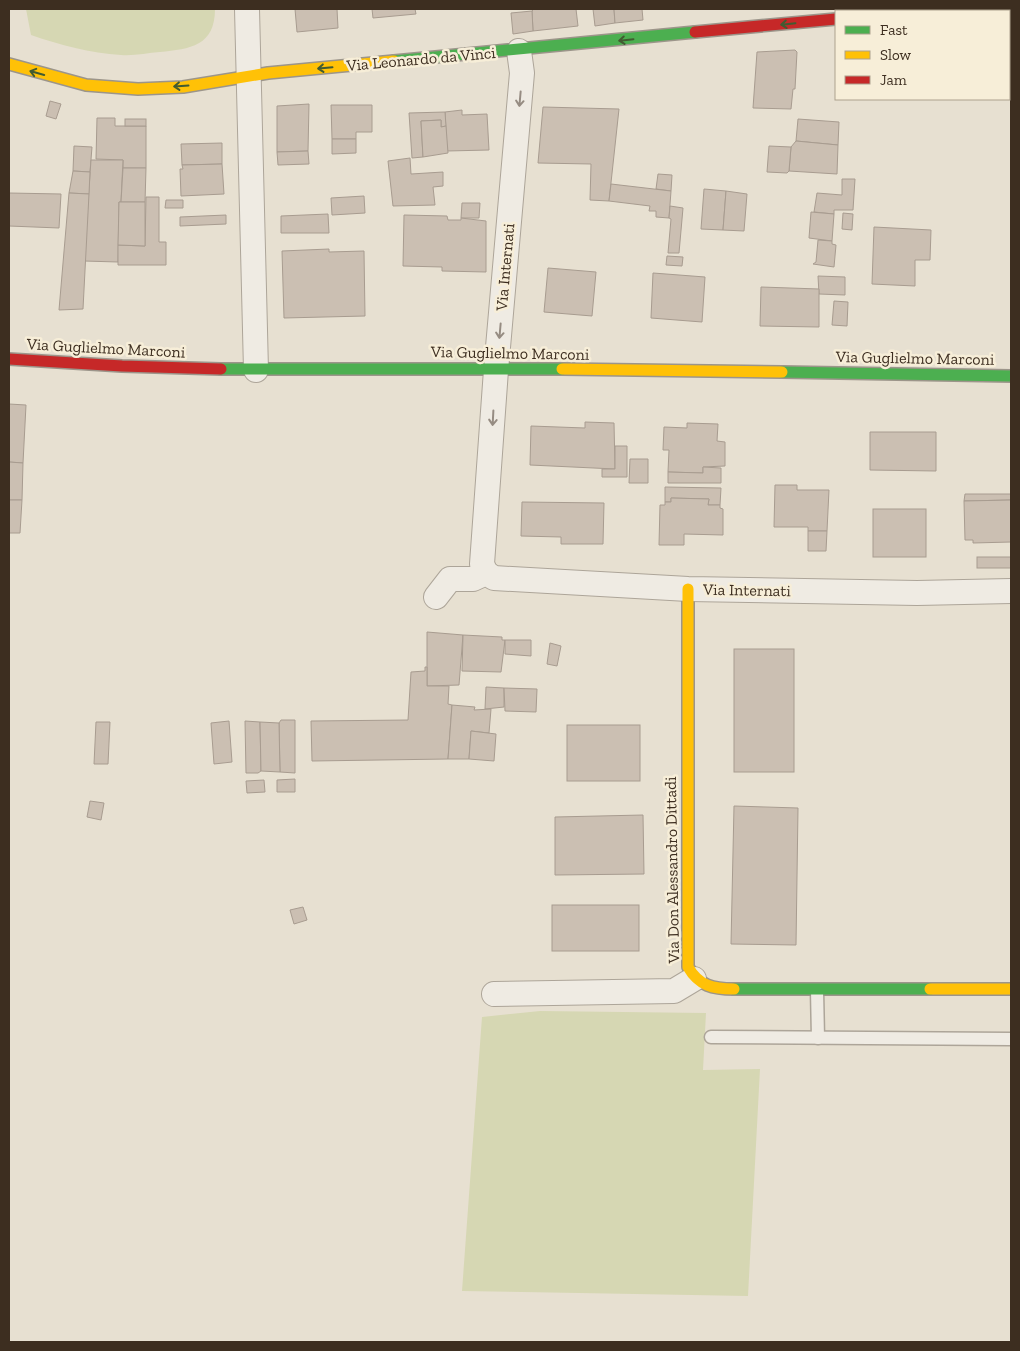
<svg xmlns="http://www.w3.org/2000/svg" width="1020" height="1351" font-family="'Zilla Slab',serif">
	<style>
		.green { fill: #d6d7b3 }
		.building { fill: #cbbfb2; stroke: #a89c90 }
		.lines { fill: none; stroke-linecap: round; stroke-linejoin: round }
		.lane-casing { stroke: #ada599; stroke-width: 15 }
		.street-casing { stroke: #ada599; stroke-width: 26 }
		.fast-casing { stroke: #9c958a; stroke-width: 14 }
		.slow-casing { stroke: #9c958a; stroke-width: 14 }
		.jam-casing { stroke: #9c958a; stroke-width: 14 }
		.lane { stroke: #efebe3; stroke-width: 12 }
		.street { stroke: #efebe3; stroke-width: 24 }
		.fast { stroke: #4caf50; stroke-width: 11 }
		.slow { stroke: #ffc107; stroke-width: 11 }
		.jam { stroke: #c62828; stroke-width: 11 }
		.oneway { stroke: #425b31 }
		.oneway2 { stroke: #968c82 }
		.labels { text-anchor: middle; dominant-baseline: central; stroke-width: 5; stroke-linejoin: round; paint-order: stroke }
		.street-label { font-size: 16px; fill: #3d2e20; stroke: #f7eed8 }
	</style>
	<rect width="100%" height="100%" fill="#e7e0d1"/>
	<g class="green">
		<path d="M 26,9 L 215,9 C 215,46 190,49 160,52 C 147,53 134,56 121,55 C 90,53 60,45 31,35 Z"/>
		<polygon points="540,1011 706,1013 703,1070 760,1069 748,1296 462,1291 482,1017"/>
	</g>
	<g class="building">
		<polygon points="295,9 337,9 338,28 297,32"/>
		<polygon points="372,9 415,9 416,14 373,18"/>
		<polygon points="534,9 576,9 578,26 533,31 532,11"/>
		<polygon points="593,9 614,9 615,23 595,26"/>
		<polygon points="614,9 642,9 643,20 615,23"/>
		<polygon points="532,11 533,31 513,34 511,13"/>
		<polygon points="795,50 797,52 795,89 793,89 791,109 753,108 757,52"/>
		<polygon points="50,101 61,104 56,119 46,116"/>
		<polygon points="309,104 308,151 277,152 277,106"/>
		<polygon points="331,105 372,105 372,132 356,132 356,139 332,139"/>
		<polygon points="543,107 619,109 609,201 590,200 591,164 538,163"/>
		<polygon points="462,110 462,115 487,114 489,150 447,151 445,112"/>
		<polygon points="445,112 446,126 441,127 441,120 421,121 423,157 412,158 409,113"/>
		<polygon points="97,118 115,118 115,126 146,126 146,168 123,168 123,160 96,159"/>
		<rect x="125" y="119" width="21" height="7"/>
		<polygon points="798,119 839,122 838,145 796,141"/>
		<polygon points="441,120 441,127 446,126 448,153 423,157 421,121"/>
		<polygon points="332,139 356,139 356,153 332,154"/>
		<polygon points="796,141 838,145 837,174 789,171 791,147"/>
		<polygon points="222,143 222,164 182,165 181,144"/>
		<polygon points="74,146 92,147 90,172 73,171"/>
		<polygon points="769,146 791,147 789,171 787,173 767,172"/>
		<polygon points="308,151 309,164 278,165 277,152"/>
		<polygon points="410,158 411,174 443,172 443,186 433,187 435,205 393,206 388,161"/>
		<polygon points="91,160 123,160 121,202 119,202 118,262 84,261"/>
		<polygon points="222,164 224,194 181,196 180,169 183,169 182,165"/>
		<polygon points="123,168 146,168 145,202 121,202"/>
		<polygon points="73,171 90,172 89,194 69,193"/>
		<polygon points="658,174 672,175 671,191 656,189"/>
		<polygon points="842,179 855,179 853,210 834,210 834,214 814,212 817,193 842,195"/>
		<polygon points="611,184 671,191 669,218 656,217 656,211 649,211 650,206 609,201"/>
		<polygon points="704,189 726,191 723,230 701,229"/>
		<polygon points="726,191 747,194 744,231 723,230"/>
		<polygon points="9,193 61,194 59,228 9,226"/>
		<polygon points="69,193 89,194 83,309 59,310"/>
		<polygon points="364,196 365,213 332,215 331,198"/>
		<polygon points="146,197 159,197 159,242 166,242 166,265 118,265 118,245 145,246"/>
		<polygon points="166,200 183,200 183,208 165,208"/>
		<polygon points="119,202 145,202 145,246 118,245"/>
		<polygon points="462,203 480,203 479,218 461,218"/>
		<polygon points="670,206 683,208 679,253 668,253 671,219 669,218"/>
		<polygon points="811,212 834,214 832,241 809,238"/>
		<polygon points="843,213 853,214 852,230 842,229"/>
		<polygon points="328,214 329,233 281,233 281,216"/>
		<polygon points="226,215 226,224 180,226 180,217"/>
		<polygon points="404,215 447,216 448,220 461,220 461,218 486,221 486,272 442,271 442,267 403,266"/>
		<polygon points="874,227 931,230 930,260 915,260 915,286 872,284"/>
		<polygon points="818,240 832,241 832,244 836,245 834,267 813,264 816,262"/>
		<polygon points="329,249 329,252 364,251 365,316 284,318 282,251"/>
		<polygon points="667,256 683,257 682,266 666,265"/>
		<polygon points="548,268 596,272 592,316 544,312"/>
		<polygon points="653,273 705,277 702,322 651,318"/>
		<polygon points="818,276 845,277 845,295 819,294"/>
		<polygon points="761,287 819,289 819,327 760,326"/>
		<polygon points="834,301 848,302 847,326 832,325"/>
		<polygon points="9,404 26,405 23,463 9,462"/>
		<polygon points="585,422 614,423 615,469 530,465 531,426 585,428"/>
		<polygon points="687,423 718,424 717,441 725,442 725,466 703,467 703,473 668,472 669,450 663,450 664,427 687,428"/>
		<polygon points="870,432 936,432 936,471 870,470"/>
		<polygon points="615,446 627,446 627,477 602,477 602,469 615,469"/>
		<polygon points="630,459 648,459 648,483 629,483"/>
		<polygon points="9,462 23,463 22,500 9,500"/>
		<polygon points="703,467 721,468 721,483 668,483 668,472 703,473"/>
		<polygon points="775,485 797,485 797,490 829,490 827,531 808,531 808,527 774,527"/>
		<polygon points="665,487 721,488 720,505 708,505 709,499 671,498 671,502 665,502"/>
		<polygon points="965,494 1011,494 1011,500 964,501"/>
		<polygon points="671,498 709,499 708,505 720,505 720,508 723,509 723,535 684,534 684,545 659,545 660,505 665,505 665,502 671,502"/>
		<polygon points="9,500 22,500 20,533 9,533"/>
		<polygon points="1011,500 1011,542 973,543 973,540 965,540 964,501"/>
		<polygon points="522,502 604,503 603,544 561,544 561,537 521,536"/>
		<rect x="873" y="509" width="53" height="48"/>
		<polygon points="808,531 827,531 826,551 808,551"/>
		<rect x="977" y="557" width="34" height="11"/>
		<polygon points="427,632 463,635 459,685 427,686"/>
		<polygon points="463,635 502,637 502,640 505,640 501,672 462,671"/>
		<polygon points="505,640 531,640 531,656 505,654"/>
		<polygon points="550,643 561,646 557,666 547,664"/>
		<rect x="734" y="649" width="60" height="123"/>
		<polygon points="425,667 427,667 427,686 449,686 448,704 452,705 448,759 312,761 311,721 408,720 411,672 425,671"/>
		<polygon points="486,687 504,688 504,707 485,709"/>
		<polygon points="504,688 537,689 536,712 505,711"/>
		<polygon points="452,705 475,707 474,710 491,709 489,733 471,731 469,759 448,759"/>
		<polygon points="281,720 295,720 295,773 280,772 279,723"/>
		<polygon points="229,721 232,762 214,764 211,723"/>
		<polygon points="245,721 260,722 261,771 258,773 246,773"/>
		<polygon points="96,722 110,722 108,764 94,764"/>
		<polygon points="260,722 279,723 280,772 261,771"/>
		<rect x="567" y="725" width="73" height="56"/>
		<polygon points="471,731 496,734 494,761 469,759"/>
		<polygon points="295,779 295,792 277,792 277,780"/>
		<polygon points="264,780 265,792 247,793 246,781"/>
		<polygon points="90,801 104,803 101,820 87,817"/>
		<polygon points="734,806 798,808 796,945 731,944"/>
		<polygon points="643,815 644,874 555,875 555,817"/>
		<rect x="552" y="905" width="87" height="46"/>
		<polygon points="303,907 307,920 294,924 290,910"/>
	</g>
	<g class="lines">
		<g class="lane-casing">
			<g id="lane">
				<polyline points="817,990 818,1038"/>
				<polyline points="711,1037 1011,1039"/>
			</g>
		</g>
		<g class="street-casing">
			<g id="street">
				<polyline points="247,9 256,370"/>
				<polyline points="864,9 865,11"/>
				<polyline points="914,11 939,9"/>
				<polyline points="486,573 482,564 496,370 522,73 519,51"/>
				<polyline points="436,597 450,579 473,579 486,573 494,578 688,589 917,593 1011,591"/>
				<polyline points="494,994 674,991 694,979"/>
			</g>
		</g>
		<g class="fast-casing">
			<g id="fast">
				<polyline points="394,61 695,32"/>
				<polyline points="221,369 562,369"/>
				<polyline points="782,372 1011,376"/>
				<polyline points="734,989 930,989"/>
			</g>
		</g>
		<g class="slow-casing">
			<g id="slow">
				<polyline points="9,64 86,85 138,89 183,87 268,73 394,61"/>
				<polyline points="562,369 782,372"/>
				<path d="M 688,589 L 688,967 C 699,986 713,989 734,989"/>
				<polyline points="930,989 1011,989"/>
			</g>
		</g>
		<g class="jam-casing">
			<g id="jam">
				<polyline points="695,32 836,19"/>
				<polyline points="9,359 122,366 221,369"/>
			</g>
		</g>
		<use href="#lane" class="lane"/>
		<use href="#street" class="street"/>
		<use href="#fast" class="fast"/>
		<use href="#slow" class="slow"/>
		<use href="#jam" class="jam"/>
	</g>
	<defs><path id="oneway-shaft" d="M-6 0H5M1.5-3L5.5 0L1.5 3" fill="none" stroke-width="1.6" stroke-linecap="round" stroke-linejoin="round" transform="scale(1.25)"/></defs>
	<g class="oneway">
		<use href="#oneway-shaft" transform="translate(788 24) rotate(174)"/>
		<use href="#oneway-shaft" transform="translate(626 40) rotate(174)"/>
		<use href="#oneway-shaft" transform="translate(325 68) rotate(175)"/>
		<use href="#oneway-shaft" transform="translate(37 73) rotate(-164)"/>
		<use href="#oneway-shaft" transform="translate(181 86) rotate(176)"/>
	</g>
	<g class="oneway2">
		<use href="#oneway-shaft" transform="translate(520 99) rotate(95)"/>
		<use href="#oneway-shaft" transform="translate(500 331) rotate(95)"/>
		<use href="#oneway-shaft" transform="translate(493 418) rotate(93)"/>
	</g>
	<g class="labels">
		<g class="street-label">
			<text transform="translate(421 59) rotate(-5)">Via Leonardo da Vinci</text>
			<text transform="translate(505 267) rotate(-85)">Via Internati</text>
			<text transform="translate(106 348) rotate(3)">Via Guglielmo Marconi</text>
			<text transform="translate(510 353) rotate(1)">Via Guglielmo Marconi</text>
			<text transform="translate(915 358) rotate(1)">Via Guglielmo Marconi</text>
			<text transform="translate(747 590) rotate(1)">Via Internati</text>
			<text transform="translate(672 870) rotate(-91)">Via Don Alessandro Dittadi</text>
		</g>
	</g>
	<rect width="1020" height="1351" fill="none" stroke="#3d2e20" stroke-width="20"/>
	<rect x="835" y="10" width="175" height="90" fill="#f7eed8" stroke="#ada18e"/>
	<rect x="845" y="26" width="25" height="8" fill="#4caf50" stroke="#ada18e"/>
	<text x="880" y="35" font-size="15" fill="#3d2e20">Fast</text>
	<rect x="845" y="51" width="25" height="8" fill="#ffc107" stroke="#ada18e"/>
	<text x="880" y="60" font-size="15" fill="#3d2e20">Slow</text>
	<rect x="845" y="76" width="25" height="8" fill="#c62828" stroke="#ada18e"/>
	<text x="880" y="85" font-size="15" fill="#3d2e20">Jam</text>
</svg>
